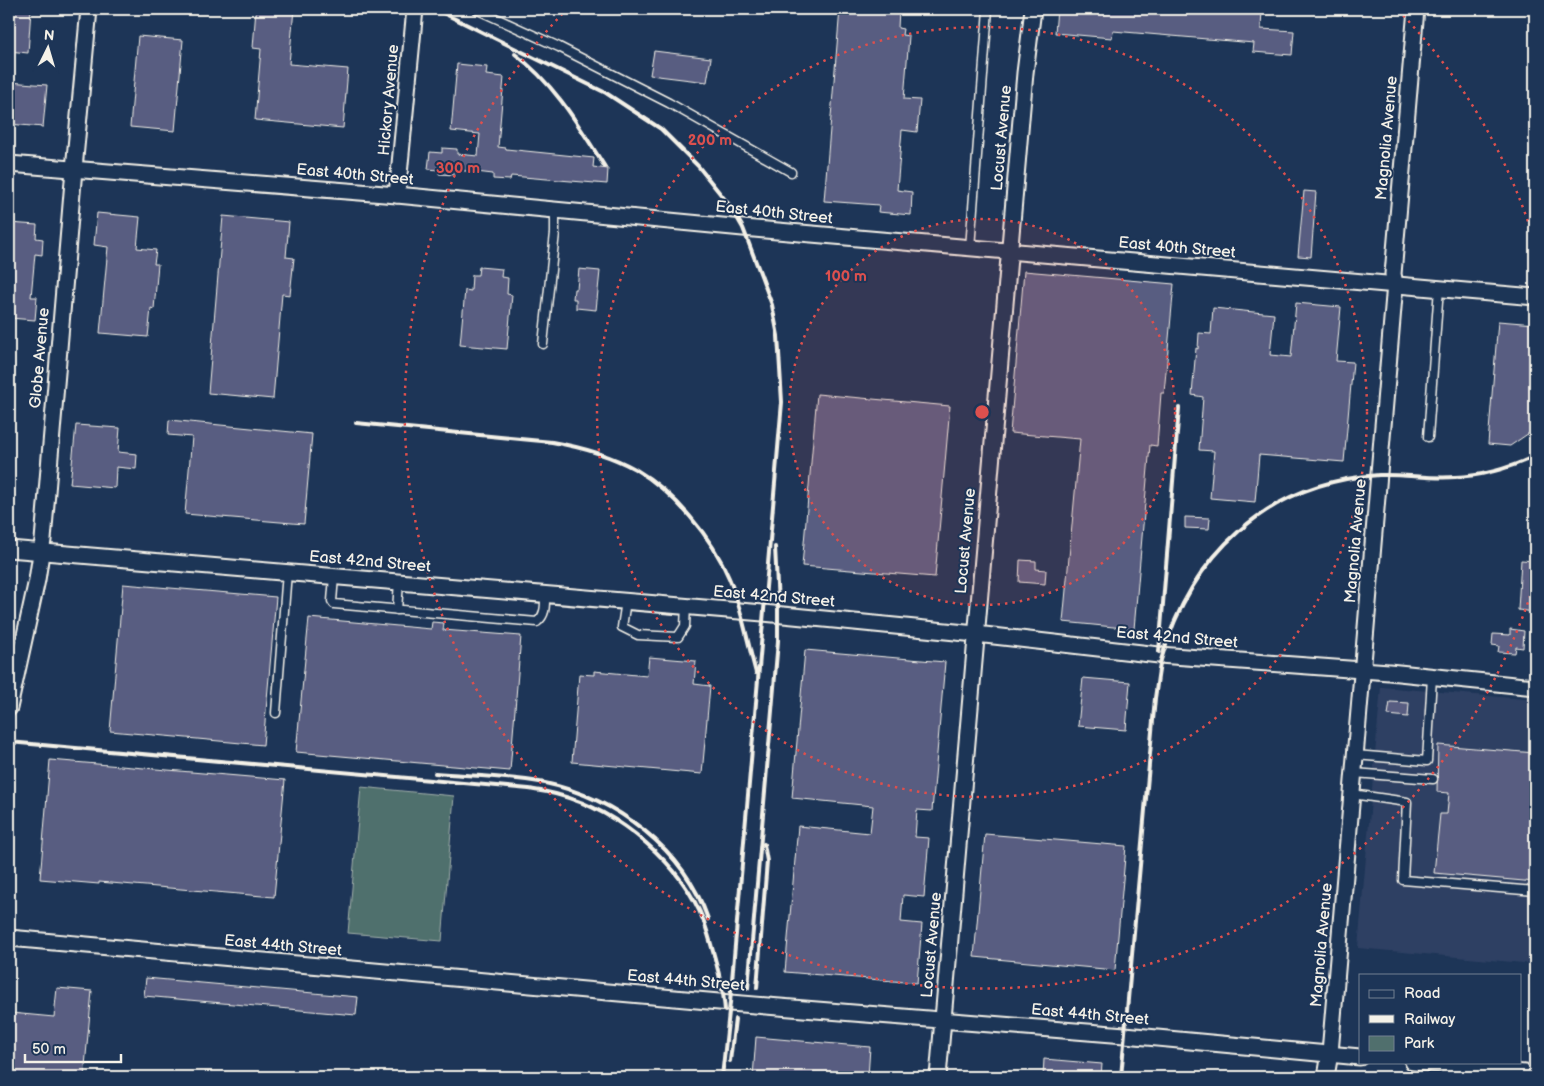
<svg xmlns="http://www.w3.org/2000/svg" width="1544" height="1086" font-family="'Balsamiq Sans',sans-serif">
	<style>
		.built { fill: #2f4164 }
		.green { fill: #506f6d; stroke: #a2b0aa }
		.building { fill: #595d81; stroke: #f4f1e8 }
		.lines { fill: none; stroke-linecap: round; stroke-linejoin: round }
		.service-casing { stroke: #f4f1e8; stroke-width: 11 }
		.minor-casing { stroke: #f4f1e8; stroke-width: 19 }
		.service { stroke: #1d3557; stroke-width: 8 }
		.minor { stroke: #1d3557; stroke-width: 15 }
		.rail { stroke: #f4f1e8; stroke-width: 4 }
		.ring { fill: none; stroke: #dc504e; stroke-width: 2.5; stroke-dasharray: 2.5 5 }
		.labels { text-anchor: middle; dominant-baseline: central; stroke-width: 4; stroke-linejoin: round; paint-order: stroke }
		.street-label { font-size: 16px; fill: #f4f1e8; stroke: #1d3557 }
		.centre { fill: #dc504e; stroke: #1d3557; stroke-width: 2.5 }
		.ring-label { font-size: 15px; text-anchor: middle; font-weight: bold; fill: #dc504e; stroke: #1d3557; stroke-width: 4; stroke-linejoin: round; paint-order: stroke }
	</style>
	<rect width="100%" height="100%" fill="#1d3557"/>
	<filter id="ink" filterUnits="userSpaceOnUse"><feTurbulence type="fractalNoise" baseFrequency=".02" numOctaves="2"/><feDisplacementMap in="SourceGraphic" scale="10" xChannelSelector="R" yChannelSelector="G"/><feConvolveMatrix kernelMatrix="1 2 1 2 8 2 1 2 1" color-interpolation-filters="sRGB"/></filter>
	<g filter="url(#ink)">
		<polygon class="built" points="1381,687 1535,700 1535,964 1358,948"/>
		<polygon class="green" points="361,787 454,796 442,941 348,933"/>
		<g class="building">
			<polygon points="9,9 31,9 28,53 9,51"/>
			<polygon points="256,9 294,9 289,64 348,69 343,128 255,120 261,49 253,48"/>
			<polygon points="840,9 899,9 898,28 903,29 902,35 909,36 904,99 920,100 917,132 902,130 897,190 912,192 911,215 878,212 879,205 824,201"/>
			<polygon points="1057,9 1262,9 1261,29 1294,31 1292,55 1253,52 1254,43 1113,31 1112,38 1055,33"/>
			<polygon points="138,36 183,40 175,131 130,127"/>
			<polygon points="654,51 711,58 707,82 650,75"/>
			<polygon points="457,64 487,67 486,75 504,77 498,147 506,148 506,149 594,158 593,167 608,169 607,184 511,176 510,180 493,179 493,174 476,172 455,170 454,175 439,174 439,170 428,169 430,152 442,153 442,148 457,149 457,154 478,156 480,134 451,131"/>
			<polygon points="9,82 47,85 43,127 9,124"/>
			<polygon points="1304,191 1316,192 1311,257 1298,256"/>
			<polygon points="97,213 140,217 137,248 156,250 154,264 158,264 154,309 151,308 148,337 100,333 108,247 94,245"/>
			<polygon points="223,216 289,222 286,257 294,258 290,295 282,294 273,399 208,393"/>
			<polygon points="9,223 37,225 36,238 43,239 42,255 35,254 31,297 37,297 35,320 9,318"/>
			<polygon points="479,267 502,269 501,277 508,278 507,294 512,295 507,349 460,345 465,290 471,291 472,275 478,275"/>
			<polygon points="579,269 600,271 596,310 576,308 576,299 573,299 574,289 577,289"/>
			<polygon points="1024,271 1174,284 1164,393 1161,393 1157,446 1150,445 1134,629 1063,622 1080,439 1010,433"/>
			<polygon points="1296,303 1341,307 1336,361 1353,362 1344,462 1259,455 1255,502 1210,498 1214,451 1199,450 1203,397 1192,395 1196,348 1198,349 1199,333 1211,334 1213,308 1274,314 1270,355 1291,357"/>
			<polygon points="1498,321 1535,324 1535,429 1510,446 1488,444"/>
			<polygon points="817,394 950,406 935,577 802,566"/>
			<polygon points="169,420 312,434 304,524 185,514 192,437 168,435"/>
			<polygon points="76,425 120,428 118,452 137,454 136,469 116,467 115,488 70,484"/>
			<polygon points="1185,517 1210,518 1209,529 1185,528"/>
			<polygon points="1020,560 1036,561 1036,569 1046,570 1045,584 1019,582"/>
			<polygon points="1521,560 1535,561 1535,612 1518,610"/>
			<polygon points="123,584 276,597 263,745 110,731"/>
			<polygon points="309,618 431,629 432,622 444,623 443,630 521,636 510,771 296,752"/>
			<polygon points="1510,629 1524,631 1523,648 1516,647 1515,653 1498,652 1499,646 1492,645 1493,634 1510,635"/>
			<polygon points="805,650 945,662 932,811 917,810 915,837 929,838 924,897 903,895 901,922 922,924 917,983 785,972 798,826 870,833 873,806 792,798"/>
			<polygon points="649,657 696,661 694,684 710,686 702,774 572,762 579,674 594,675 594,671 647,676"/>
			<polygon points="1083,678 1130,682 1126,730 1078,726"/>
			<polygon points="1390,702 1409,703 1408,717 1388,715"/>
			<polygon points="1438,745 1535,753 1535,882 1434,873 1440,814 1447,814 1449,793 1437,792"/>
			<polygon points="50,760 285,780 274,897 99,882 99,884 40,879"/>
			<polygon points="985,834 1126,846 1115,970 974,957"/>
			<polygon points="146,978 358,997 356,1015 144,996"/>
			<polygon points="57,988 92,991 84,1077 9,1077 9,1038 11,1013 54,1017"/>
			<polygon points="756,1037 870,1047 868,1077 753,1077"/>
			<polygon points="1044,1059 1102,1064 1101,1077 1043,1077"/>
		</g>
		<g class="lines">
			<g class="service-casing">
				<g id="service">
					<polyline points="476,9 559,47 669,103 791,172"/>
					<polyline points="970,248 988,9"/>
					<polyline points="543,344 555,233 555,210"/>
					<polyline points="1428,437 1439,288"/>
					<path d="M 334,577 L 332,601 L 334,604 L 537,622 C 546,615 545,605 545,595"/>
					<polyline points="626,601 622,627 638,635 678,637 685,626 686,606"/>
					<polyline points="397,610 399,582"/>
					<polyline points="276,713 287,572"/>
					<polyline points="1355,755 1427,761 1432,677"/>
					<polyline points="1354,773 1433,779"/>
					<polyline points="1352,794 1407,802 1403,880 1535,891"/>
				</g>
			</g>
			<g class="minor-casing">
				<g id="minor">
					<polyline points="9,164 397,195 743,228 1535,297"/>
					<polyline points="397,195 415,9"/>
					<polyline points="9,549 763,613 976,634 1159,655 1389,672 1535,687"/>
					<polyline points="9,708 37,580 43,540 74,169 89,9"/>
					<polyline points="9,938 730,1003 1125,1035 1360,1057"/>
					<polyline points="1413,1062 1535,1074"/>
					<polyline points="938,1077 1025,73 1033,9"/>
					<polyline points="1326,1077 1330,1053 1395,284 1393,274 1416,9"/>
				</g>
			</g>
			<use href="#service" class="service"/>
			<use href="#minor" class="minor"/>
			<g class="rail">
				<polyline points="435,9 606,93 661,129 698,166 731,207 743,228 762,278 772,305 778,336 782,402 730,1003 722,1077"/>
				<path d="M 515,54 C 555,84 579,126 605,167"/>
				<path d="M 356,423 L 552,442 C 580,447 610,455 635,469 C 674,492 712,537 729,578 C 742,608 747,641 756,673"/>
				<polyline points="1159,652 1179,408"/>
				<path d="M 9,742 L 529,789 C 539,791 550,792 559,795 C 619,811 682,864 704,922 C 708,933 711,944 714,955 C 719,973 724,992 725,1011"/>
				<path d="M 435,773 C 471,776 509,776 545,783 C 616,798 684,849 708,919"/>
				<polyline points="748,988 778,641 778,604 775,547"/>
				<polyline points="757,988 767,861 764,844"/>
				<polyline points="730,1061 735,1019"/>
				<path d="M 1121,1077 L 1155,698 C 1157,686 1158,672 1161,660 C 1191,555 1267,482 1379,475 C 1405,474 1430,479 1455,477 C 1483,476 1510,468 1535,456"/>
			</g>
		</g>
	</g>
	<circle cx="982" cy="412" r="193" fill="#dc504e" fill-opacity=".12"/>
	<g class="ring">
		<circle cx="982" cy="412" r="193"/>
		<circle cx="982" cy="412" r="385"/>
		<path d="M1535 581A578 578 0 1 1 566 10M1398 10A578 578 0 0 1 1535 243"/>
	</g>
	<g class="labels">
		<g class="street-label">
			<text transform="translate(389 100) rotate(-85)">Hickory Avenue</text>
			<text transform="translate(1002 138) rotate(-85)">Locust Avenue</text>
			<text transform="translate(1387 138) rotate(-85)">Magnolia Avenue</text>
			<text transform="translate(355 175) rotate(5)">East 40th Street</text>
			<text transform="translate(774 213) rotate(6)">East 40th Street</text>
			<text transform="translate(1177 248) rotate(5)">East 40th Street</text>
			<text transform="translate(40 358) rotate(-85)">Globe Avenue</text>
			<text transform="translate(966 541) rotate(-85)">Locust Avenue</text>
			<text transform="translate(1356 541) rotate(-85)">Magnolia Avenue</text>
			<text transform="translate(370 562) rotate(5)">East 42nd Street</text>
			<text transform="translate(774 597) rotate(5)">East 42nd Street</text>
			<text transform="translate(1177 638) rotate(5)">East 42nd Street</text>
			<text transform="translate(932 945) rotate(-85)">Locust Avenue</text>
			<text transform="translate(1322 945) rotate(-85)">Magnolia Avenue</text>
			<text transform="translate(283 946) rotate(5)">East 44th Street</text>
			<text transform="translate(686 981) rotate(5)">East 44th Street</text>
			<text transform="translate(1090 1015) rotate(5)">East 44th Street</text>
		</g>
	</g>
	<circle cx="982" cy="412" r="8" class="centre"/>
	<g class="ring-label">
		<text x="710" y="145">200 m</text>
		<text x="458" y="173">300 m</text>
		<text x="846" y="281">100 m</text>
	</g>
	<rect width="1544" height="1086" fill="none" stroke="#1d3557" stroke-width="30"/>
	<rect x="15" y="15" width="1514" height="1056" fill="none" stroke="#f4f1e8" stroke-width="2" filter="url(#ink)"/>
	<rect x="1359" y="974" width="162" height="90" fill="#1d3557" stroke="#738091"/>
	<rect x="1369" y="990" width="25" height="8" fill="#1d3557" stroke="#738091"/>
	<text x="1404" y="998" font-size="15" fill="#f4f1e8">Road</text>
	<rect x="1369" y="1015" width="25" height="8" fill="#f4f1e8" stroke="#738091"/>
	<text x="1404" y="1024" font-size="15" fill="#f4f1e8">Railway</text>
	<rect x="1369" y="1036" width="25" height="15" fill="#506f6d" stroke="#738091"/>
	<text x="1404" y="1048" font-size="15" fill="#f4f1e8">Park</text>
	<g transform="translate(48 48) rotate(5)" stroke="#1d3557" stroke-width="4" paint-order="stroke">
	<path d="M0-4L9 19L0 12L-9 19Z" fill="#f4f1e8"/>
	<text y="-8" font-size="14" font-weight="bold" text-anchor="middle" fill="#f4f1e8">N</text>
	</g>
	<path d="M25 1054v8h96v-8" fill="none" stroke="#f4f1e8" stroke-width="2.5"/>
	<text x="32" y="1054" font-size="15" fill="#f4f1e8" stroke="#1d3557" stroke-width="4" paint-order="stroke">50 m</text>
</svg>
